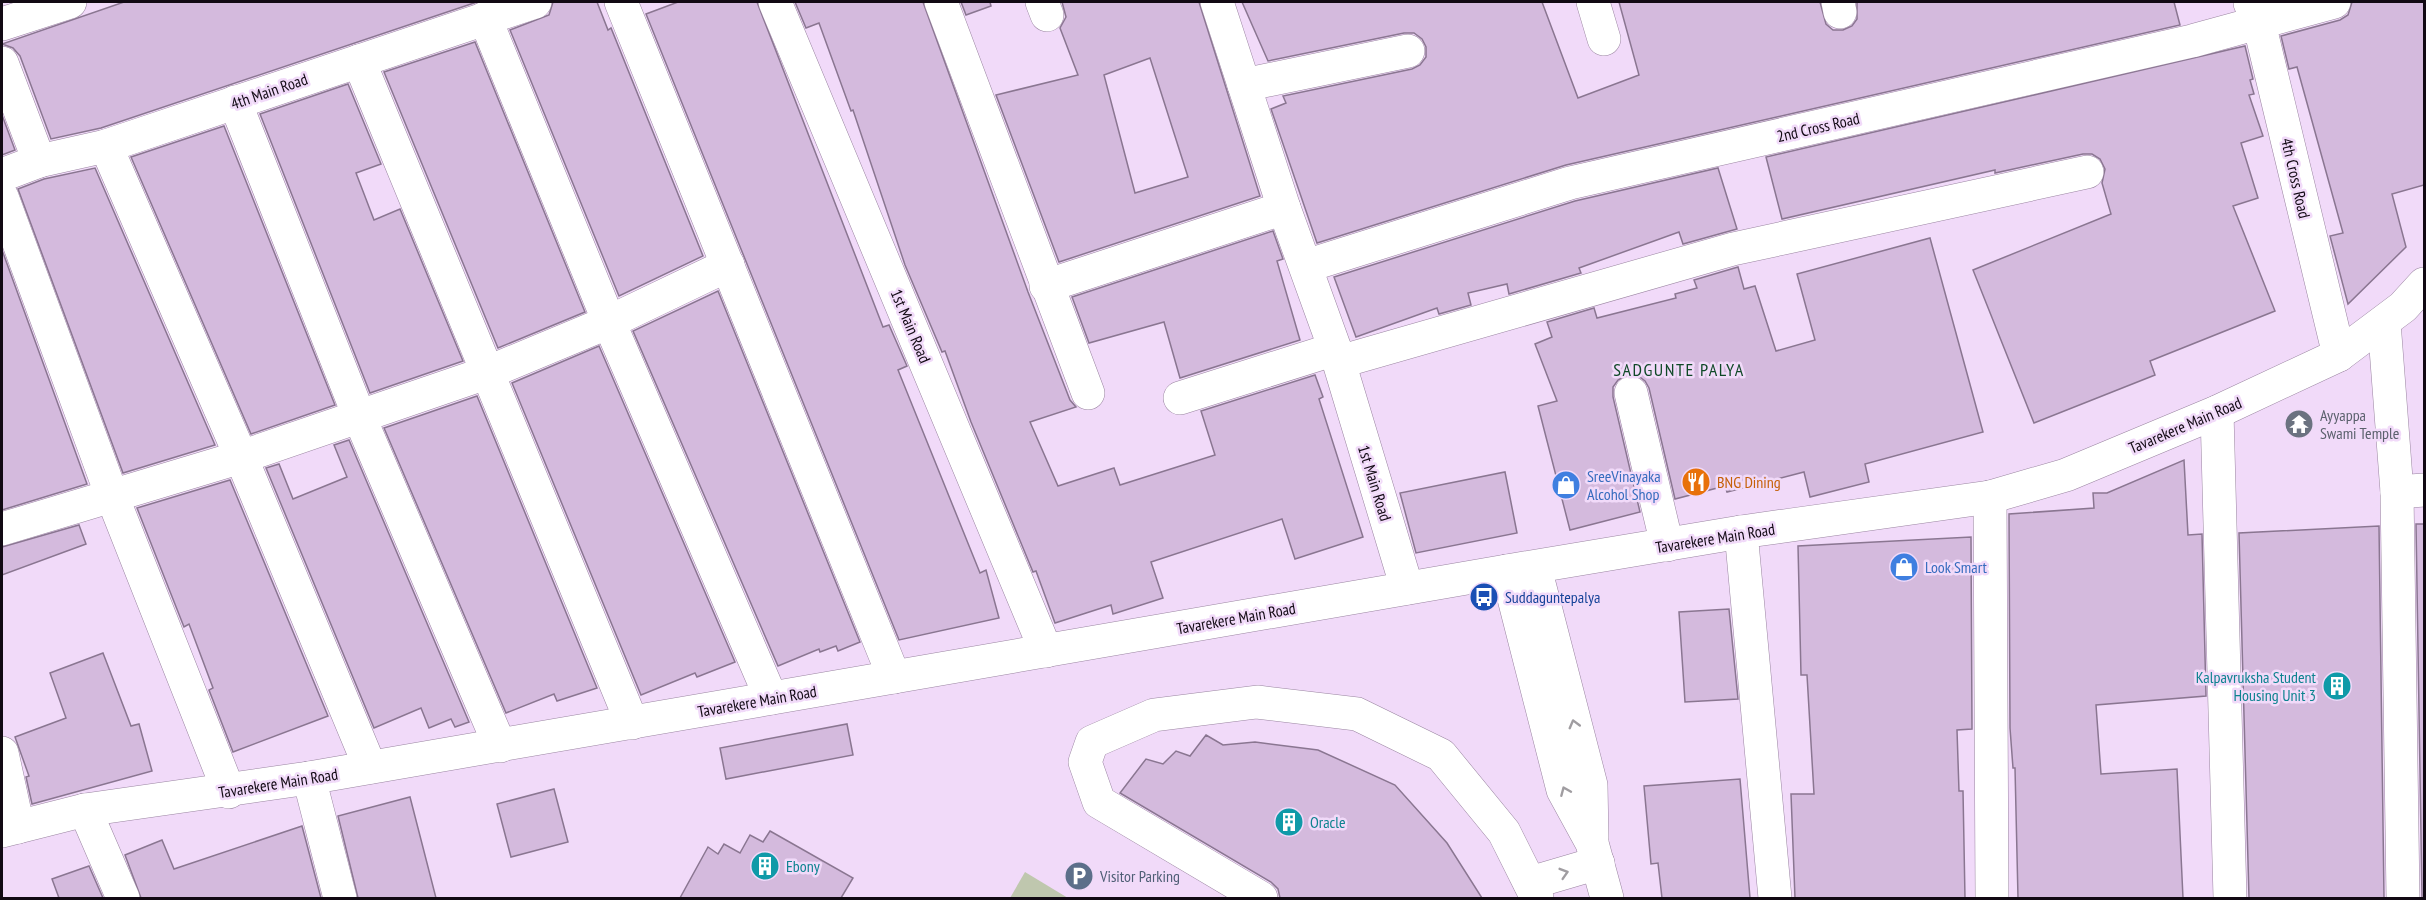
<svg xmlns="http://www.w3.org/2000/svg" width="2426" height="900" font-family="'PT Sans Narrow',sans-serif">
	<style>
		.green { fill: #bfc7ae }
		.building { fill: #d4badd; stroke: #8a7691; stroke-width: 1.5; fill-rule: evenodd }
		.lines { fill: none; stroke-linecap: round; stroke-linejoin: round }
		.minor-casing { stroke: #9a85a1; stroke-width: 34 }
		.major-casing { stroke: #9a85a1; stroke-width: 34 }
		.minor { stroke: #fff; stroke-width: 33 }
		.major { stroke: #fff; stroke-width: 33 }
		.oneway { stroke: #a09da1 }
		.labels { text-anchor: middle; dominant-baseline: central; stroke-width: 5; stroke-linejoin: round; paint-order: stroke }
		.street-label { font-size: 16px; fill: #110913; stroke: #f1daf9 }
		.worship-label { font-size: 16px; fill: #5b616d; stroke: #f1daf9; text-anchor: start }
		.shop-label { font-size: 16px; fill: #366cbe; stroke: #f1daf9; text-anchor: start }
		.food-label { font-size: 16px; fill: #c56008; stroke: #f1daf9; text-anchor: start }
		.transit-label { font-size: 16px; fill: #164399; stroke: #f1daf9; text-anchor: start }
		.culture-label { font-size: 16px; fill: #0d838f; stroke: #f1daf9; text-anchor: start }
		.service-label { font-size: 16px; fill: #4e5e75; stroke: #f1daf9; text-anchor: start }
		.neighbourhood-label { font-size: 18px; letter-spacing: 1.5px; fill: #0f4827; stroke: #f1daf9 }
	</style>
	<rect width="100%" height="100%" fill="#f1daf9"/>
	<polygon class="green" points="1025,872 1068,898 1010,898"/>
	<g class="building">
		<polygon points="124,2 477,2 101,128 51,139 20,56 13,48 2,44"/>
		<polygon points="553,2 597,2 608,30 611,28 703,256 619,296 510,30 549,15"/>
		<polygon points="678,2 757,2 883,327 889,325 907,366 898,370 980,573 986,570 999,618 899,640 646,14"/>
		<polygon points="795,2 923,2 1028,292 1070,400 1076,407 1030,422 1058,486 1114,468 1120,485 1215,455 1201,411 1315,375 1323,397 1319,399 1363,537 1295,559 1282,519 1151,562 1163,598 1113,614 1111,605 1055,623 1036,571 1033,572 971,422 945,351 942,352 905,265 853,110 851,111 819,23 806,28"/>
		<polygon points="961,2 990,2 991,6 966,15"/>
		<path d="M 1062,2 L 1199,2 L 1260,196 L 1059,262 L 996,95 L 1078,75 L 1060,28 L 1066,17 ZM 1150,58 L 1188,177 L 1135,193 L 1104,75 Z"/>
		<polygon points="1242,2 1542,2 1578,98 1639,75 1619,2 1820,2 1826,24 1833,30 1843,30 1852,26 1857,19 1857,2 2174,2 2180,25 1566,165 1317,243 1271,109 1286,103 1283,96 1412,69 1420,65 1426,57 1426,47 1422,39 1414,33 1404,33 1268,61"/>
		<polygon points="2352,2 2424,2 2424,185 2392,194 2406,247 2348,304 2330,236 2343,233 2297,67 2289,69 2281,36 2340,20 2348,15"/>
		<polygon points="475,42 585,312 498,348 384,72"/>
		<polygon points="2245,46 2253,79 2250,80 2254,94 2249,95 2263,136 2241,143 2258,198 2233,206 2275,311 2150,361 2155,375 2034,423 1973,270 2111,214 2102,183 2105,169 2100,159 2092,154 2083,154 1995,173 1995,170 1782,219 1766,157"/>
		<polygon points="348,84 381,164 356,173 374,220 400,209 463,361 370,393 260,114"/>
		<polygon points="2,115 15,150 2,155"/>
		<polygon points="224,126 335,405 251,434 131,157"/>
		<polygon points="95,168 215,445 123,473 18,189 44,179"/>
		<polygon points="1718,168 1737,229 1683,244 1679,232 1579,268 1581,273 1509,294 1507,284 1468,293 1471,305 1439,314 1437,308 1356,337 1334,277 1575,201"/>
		<polygon points="1273,231 1283,259 1277,261 1300,340 1180,378 1164,322 1089,343 1072,297"/>
		<polygon points="1930,238 1983,432 1865,464 1869,482 1810,497 1804,472 1727,492 1725,486 1675,499 1649,388 1645,381 1637,375 1627,375 1618,380 1613,387 1613,397 1640,512 1570,530 1538,406 1557,401 1535,344 1552,337 1547,322 1594,308 1597,318 1676,298 1675,294 1697,288 1694,280 1738,267 1744,289 1755,286 1776,351 1815,340 1797,274"/>
		<polygon points="2,250 87,484 2,510"/>
		<polygon points="718,291 860,642 838,651 836,646 820,652 819,649 778,666 633,331"/>
		<polygon points="599,346 735,662 697,677 695,673 641,695 512,383"/>
		<polygon points="477,396 597,688 557,701 554,694 506,713 384,428"/>
		<polygon points="349,440 469,722 455,727 451,719 429,728 421,708 374,728 266,468 279,464 293,499 347,477 334,445"/>
		<polygon points="2184,460 2188,535 2202,534 2206,696 2096,705 2101,774 2177,769 2183,898 2018,898 2015,768 2013,768 2010,728 2009,514 2094,508 2093,493 2107,493"/>
		<polygon points="1505,472 1517,533 1416,553 1400,493"/>
		<polygon points="230,480 328,716 233,752 209,690 213,688 189,624 184,627 137,508"/>
		<polygon points="2416,524 2424,524 2424,898 2422,898"/>
		<polygon points="79,525 86,544 2,575 2,547"/>
		<polygon points="2379,526 2384,898 2249,898 2239,533"/>
		<polygon points="1971,537 1972,729 1957,730 1959,791 1963,791 1965,898 1795,898 1791,794 1814,794 1807,675 1801,675 1798,546"/>
		<polygon points="1729,609 1738,699 1685,702 1679,612"/>
		<polygon points="103,653 131,726 139,724 152,771 32,804 26,777 29,776 15,737 66,718 50,673"/>
		<polygon points="847,724 853,755 726,779 720,748"/>
		<polygon points="1206,735 1223,745 1255,742 1318,750 1395,785 1447,843 1482,898 1280,898 1278,889 1271,882 1120,793 1146,759 1163,764 1176,751 1190,756"/>
		<polygon points="1740,779 1750,898 1662,898 1658,863 1651,864 1644,786"/>
		<polygon points="554,789 568,842 511,857 497,804"/>
		<polygon points="410,797 436,898 358,898 338,816"/>
		<polygon points="302,826 321,898 141,898 125,855 162,840 174,869"/>
		<polygon points="770,831 853,878 841,898 680,898 708,847 718,854 724,844 740,853 750,835 763,842"/>
		<polygon points="89,866 103,898 59,898 52,879"/>
	</g>
	<g class="lines">
		<g class="minor-casing">
			<g id="minor">
				<polyline points="621,2 894,677"/>
				<polyline points="775,2 1046,651"/>
				<polyline points="941,2 1088,393"/>
				<polyline points="1042,2 1047,15"/>
				<polyline points="1217,2 1284,208 1335,349 1407,588"/>
				<polyline points="1593,2 1604,39"/>
				<polyline points="1838,2 1840,12"/>
				<polyline points="2250,3 2259,23 2339,355"/>
				<polyline points="485,18 609,322 771,698"/>
				<polyline points="2,24 70,2"/>
				<polyline points="359,61 632,723"/>
				<polyline points="2,63 39,161"/>
				<polyline points="1244,85 1408,51"/>
				<polyline points="235,102 359,416 500,746"/>
				<polyline points="106,146 241,457 370,767"/>
				<polyline points="2,175 39,161 106,146 535,2"/>
				<polyline points="2,197 112,496 229,792"/>
				<polyline points="1306,266 1570,183 2192,41 2334,2"/>
				<polyline points="1046,286 1284,208"/>
				<polyline points="2384,322 2397,492 2403,898"/>
				<polyline points="1339,362 1733,249 2087,172"/>
				<polyline points="1631,393 1667,545"/>
				<polyline points="1180,398 1335,349"/>
				<polyline points="2217,412 2230,898"/>
				<polyline points="2397,492 2424,490"/>
				<polyline points="1990,497 1992,898"/>
				<polyline points="2,529 241,457 489,372 609,322 728,265"/>
				<polyline points="1741,532 1775,898"/>
				<polyline points="2,753 18,827"/>
				<polyline points="309,778 340,898"/>
				<polyline points="85,810 123,898"/>
				<polyline points="1530,883 1598,863"/>
				<polyline points="1261,898 1099,802 1085,762 1092,742 1154,715 1257,702 1357,714 1441,755 1504,832 1537,898"/>
			</g>
		</g>
		<g class="major-casing">
			<g id="major">
				<polyline points="1535,568 1591,785 1592,838"/>
				<polyline points="1507,571 1563,790 1592,843 1607,898"/>
				<polyline points="2,831 85,810 309,778 1507,571 1741,532 1990,497 2066,475 2217,412 2339,355 2403,307 2424,284"/>
			</g>
		</g>
		<use href="#minor" class="minor"/>
		<use href="#major" class="major"/>
	</g>
	<defs><path id="oneway-chevron" d="M-2-3.5L2.5 0L-2 3.5" fill="none" stroke-width="1.6" stroke-linecap="round" stroke-linejoin="round" transform="scale(1.5)"/></defs>
	<g class="oneway">
		<use href="#oneway-chevron" transform="translate(1574 724) rotate(-105)"/>
		<use href="#oneway-chevron" transform="translate(1565 791) rotate(-113)"/>
		<use href="#oneway-chevron" transform="translate(1564 873) rotate(-17)"/>
	</g>
	<defs>
		<g id="temple-disc" transform="scale(1.5)"><circle r="9.5" fill="#6b7280" stroke="#f1daf9"/><path d="M0-6L5-2H3V0L6.5 2.5H4V6H1.5V3h-3V6H-4V2.5H-6.5L-3 0V-2H-5Z" fill="#fff"/></g>
		<g id="restaurant-disc" transform="scale(1.5)"><circle r="9.5" fill="#e8710a" stroke="#f1daf9"/><path d="M-5-6h1v4h1v-4h1v4h1v-4h1v5L-1.5 .5V6h-2V.5L-5-1ZM5-6V6H3V1.5H1.5Q1.5-4 5-6Z" fill="#fff"/></g>
		<g id="shop-disc" transform="scale(1.5)"><circle r="9.5" fill="#3f7fe0" stroke="#f1daf9"/><path d="M-5-2.5h2.3a2.7 3.5 0 0 1 5.4 0H5L5.5 6h-11ZM-1.5-2.5h3a1.5 2.3 0 0 0-3 0Z" fill="#fff"/></g>
		<g id="bus-disc" transform="scale(1.5)"><circle r="9.5" fill="#1a4fb4" stroke="#f1daf9"/><path d="M-5-6H5V4H4V6H2V4H-2V6H-4V4H-5ZM-3.5-4V0h7V-4ZM-3.5 1.2v1.5H-2V1.2ZM2 1.2v1.5H3.5V1.2Z" fill="#fff"/></g>
		<g id="building-disc" transform="scale(1.5)"><circle r="9.5" fill="#0f9aa8" stroke="#f1daf9"/><path d="M-4-6H4V6H1V3H-1V6H-4ZM-2.5-4.3h1.7v1.8h-1.7ZM.8-4.3h1.7v1.8H.8ZM-2.5-1h1.7V.8h-1.7ZM.8-1h1.7V.8H.8Z" fill="#fff"/></g>
		<g id="parking-disc" transform="scale(1.5)"><circle r="9.5" fill="#5c6f8a" stroke="#f1daf9"/><path d="M-3.5-5.5H1a3.5 3.5 0 0 1 0 7H-1V5.5H-3.5ZM-1-3.4V-.6H.8a1.4 1.4 0 0 0 0-2.8Z" fill="#fff"/></g>
	</defs>
	<g fill-rule="evenodd">
		<use href="#temple-disc" x="2299" y="424"/>
		<use href="#restaurant-disc" x="1696" y="482"/>
		<use href="#shop-disc" x="1566" y="485"/>
		<use href="#shop-disc" x="1904" y="567"/>
		<use href="#bus-disc" x="1484" y="597"/>
		<use href="#building-disc" x="2337" y="686"/>
		<use href="#building-disc" x="1289" y="822"/>
		<use href="#building-disc" x="765" y="866"/>
		<use href="#parking-disc" x="1079" y="876"/>
	</g>
	<g class="labels">
		<g class="street-label">
			<text transform="translate(269 91) rotate(-19)">4th Main Road</text>
			<text transform="translate(1818 127) rotate(-13)">2nd Cross Road</text>
			<text transform="translate(2296 178) rotate(77)">4th Cross Road</text>
			<text transform="translate(911 326) rotate(67)">1st Main Road</text>
			<text transform="translate(2185 425) rotate(-23)">Tavarekere Main Road</text>
			<text transform="translate(1375 483) rotate(73)">1st Main Road</text>
			<text transform="translate(1715 538) rotate(-9)">Tavarekere Main Road</text>
			<text transform="translate(1236 618) rotate(-10)">Tavarekere Main Road</text>
			<text transform="translate(757 701) rotate(-10)">Tavarekere Main Road</text>
			<text transform="translate(278 783) rotate(-9)">Tavarekere Main Road</text>
		</g>
		<g class="worship-label">
			<text x="2320" y="415">Ayyappa<tspan x="2320" dy="18">Swami Temple</tspan></text>
		</g>
		<g class="shop-label">
			<text x="1587" y="476">SreeVinayaka<tspan x="1587" dy="18">Alcohol Shop</tspan></text>
			<text x="1925" y="567">Look Smart</text>
		</g>
		<g class="food-label">
			<text x="1717" y="482">BNG Dining</text>
		</g>
		<g class="transit-label">
			<text x="1505" y="597">Suddaguntepalya</text>
		</g>
		<g class="culture-label">
			<text x="2316" y="677" text-anchor="end">Kalpavruksha Student<tspan x="2316" dy="18">Housing Unit 3</tspan></text>
			<text x="1310" y="822">Oracle</text>
			<text x="786" y="866">Ebony</text>
		</g>
		<g class="service-label">
			<text x="1100" y="876">Visitor Parking</text>
		</g>
		<g class="neighbourhood-label">
			<text x="1679" y="369">SADGUNTE PALYA</text>
		</g>
	</g>
	<rect width="2426" height="900" fill="none" stroke="#110913" stroke-width="6"/>
</svg>
